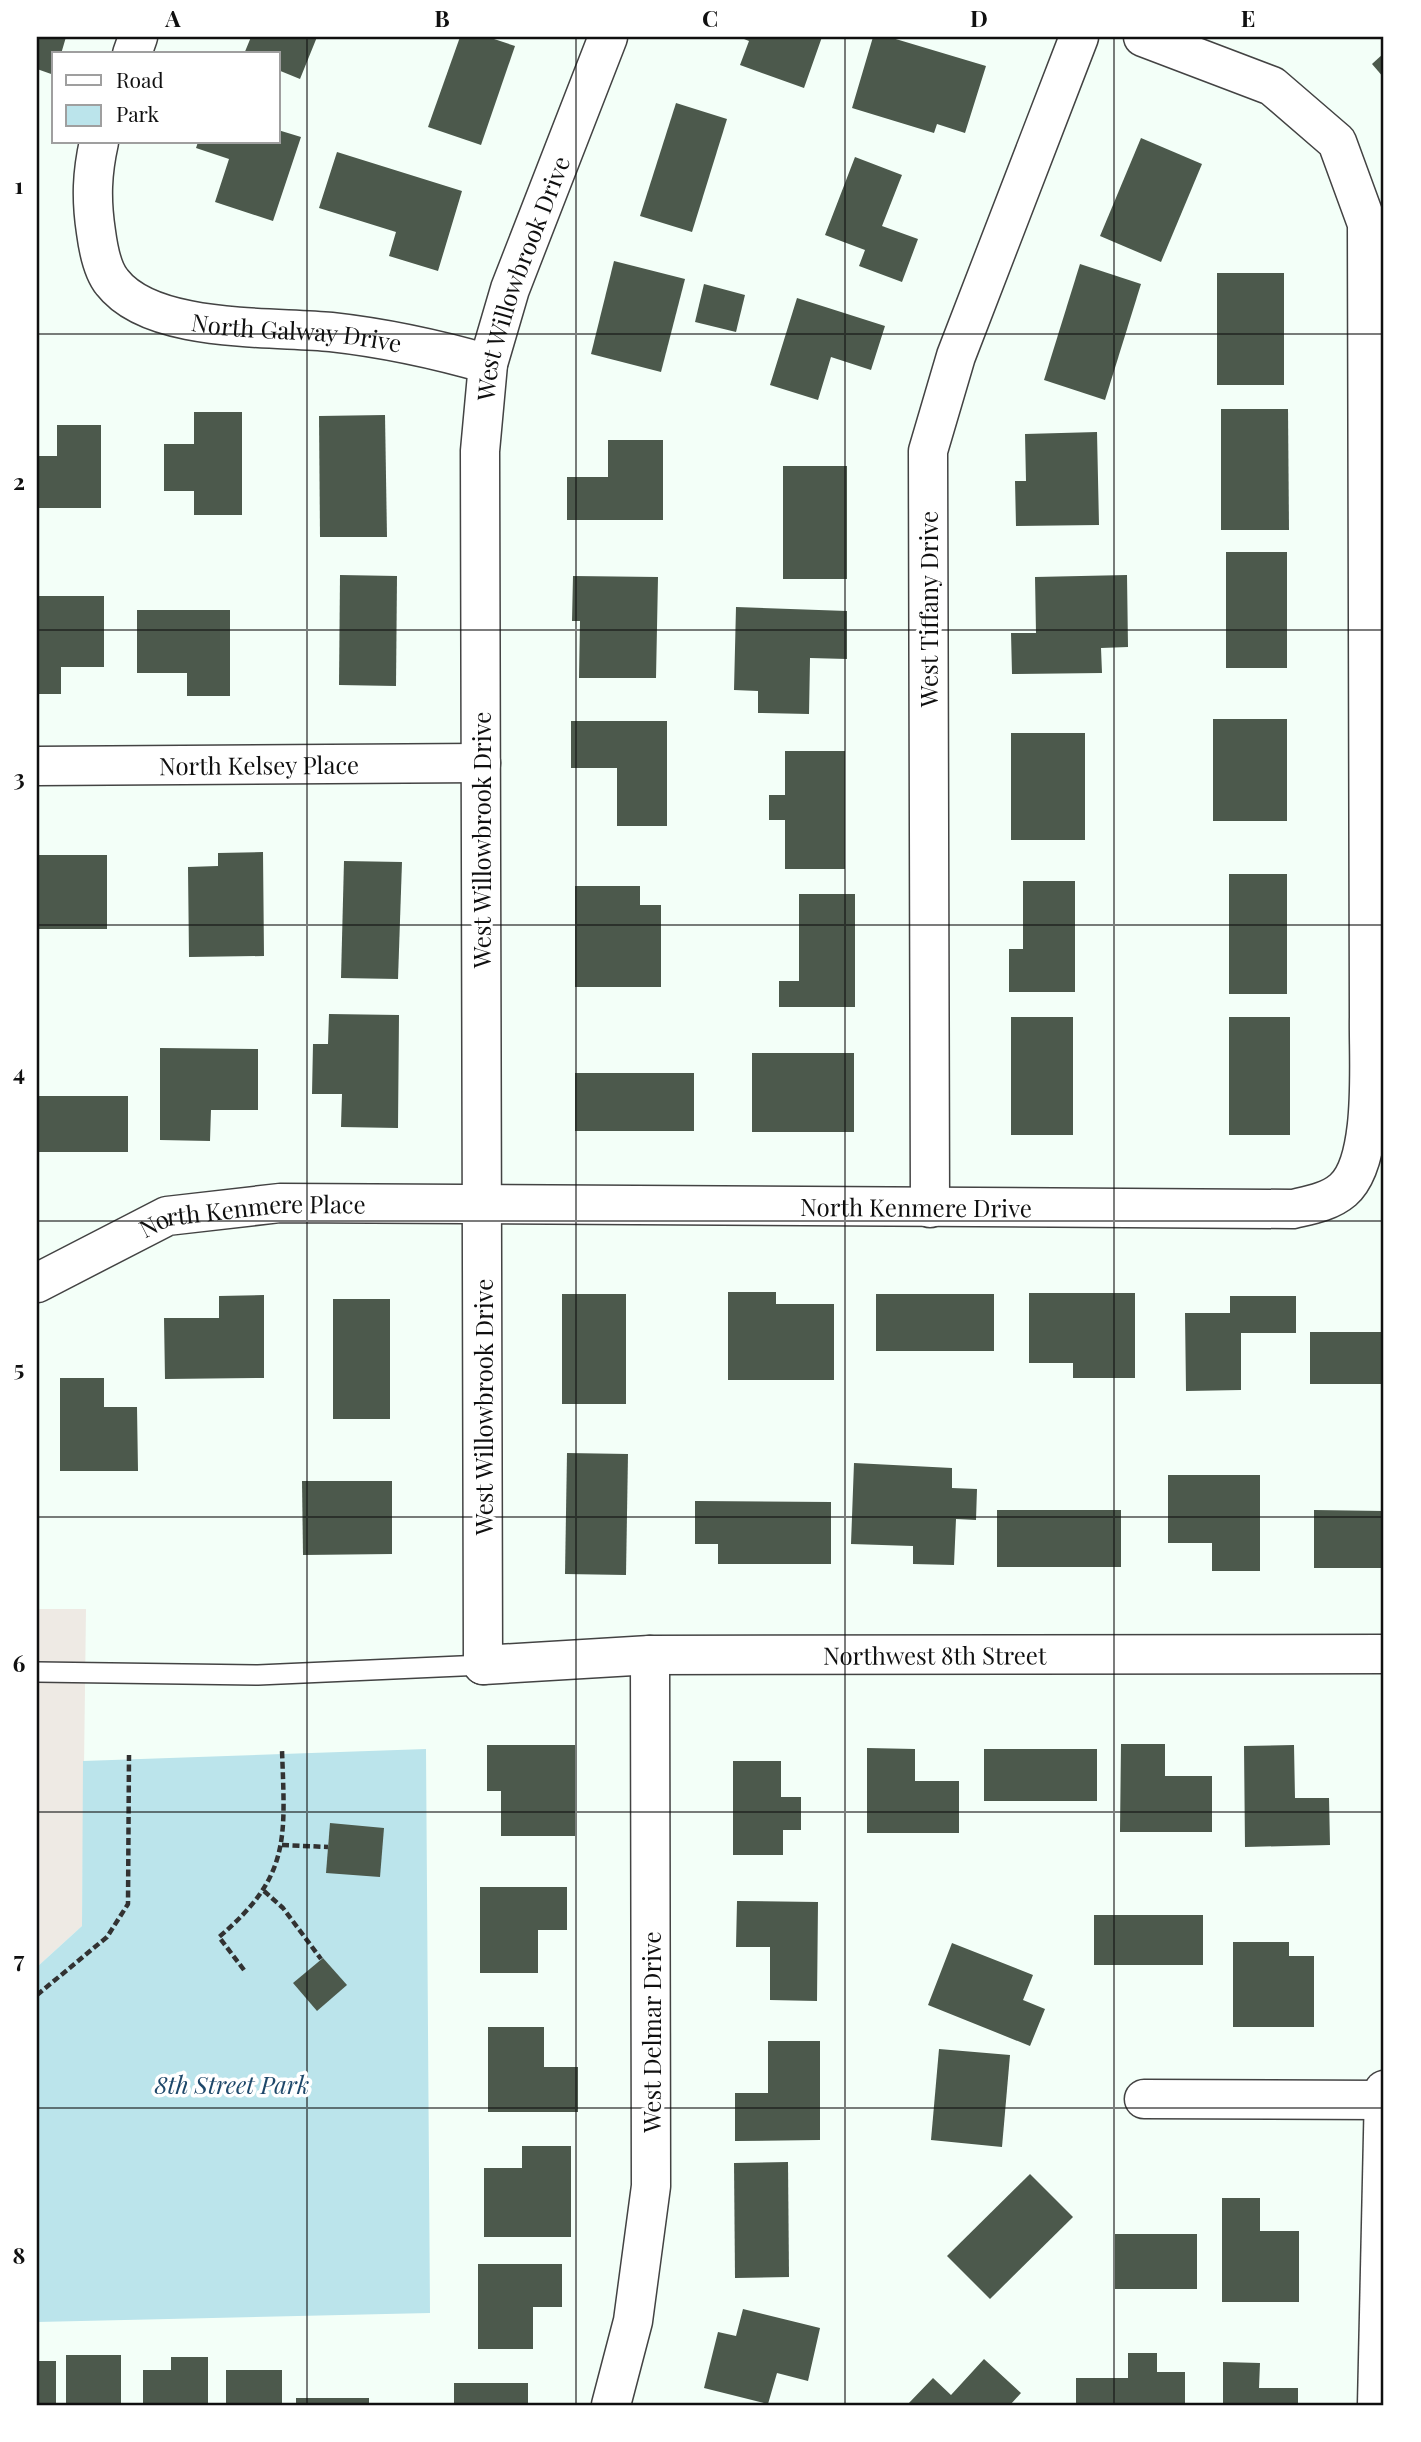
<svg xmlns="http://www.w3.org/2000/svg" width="1421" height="2442" font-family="'Playfair Display',serif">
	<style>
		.industrial { fill: #eeeae4 }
		.green { fill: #bbe4eb }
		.building { fill: #4c594c }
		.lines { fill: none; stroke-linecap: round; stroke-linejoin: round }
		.service-casing { stroke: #434343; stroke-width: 22 }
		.minor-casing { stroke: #434343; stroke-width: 41 }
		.tertiary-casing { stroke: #434343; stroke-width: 41 }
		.path { stroke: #323232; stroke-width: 4.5; stroke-dasharray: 7 3.5; stroke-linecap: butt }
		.service { stroke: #fff; stroke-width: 19 }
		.minor { stroke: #fff; stroke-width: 38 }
		.tertiary { stroke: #fff; stroke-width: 38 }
		.grid { fill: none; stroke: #101010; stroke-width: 2; stroke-opacity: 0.55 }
		.labels { text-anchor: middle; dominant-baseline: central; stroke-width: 7; stroke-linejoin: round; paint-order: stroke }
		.street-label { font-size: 24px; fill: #101010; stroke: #fff }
		.park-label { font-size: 24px; font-style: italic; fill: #1e486a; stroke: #fff }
		.neatline { fill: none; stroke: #101010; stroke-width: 2.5 }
		.grid-label { font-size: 23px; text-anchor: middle; font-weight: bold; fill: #101010 }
	</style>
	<rect width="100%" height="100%" fill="#f3fff8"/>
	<polygon class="industrial" points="37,1609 86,1609 82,1926 37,1967"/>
	<polygon class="green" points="426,1749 430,2313 37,2322 37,1967 82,1926 83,1761"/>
	<g class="building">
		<polygon points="37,37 66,37 61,54 54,54 54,75 37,69"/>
		<polygon points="251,37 317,37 300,79 278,70 278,54 244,54"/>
		<polygon points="460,37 488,37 515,46 481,145 428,127"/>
		<polygon points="739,37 822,37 804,88 740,65 749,41"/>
		<polygon points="873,37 889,37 986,66 965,133 937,124 934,133 852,108"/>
		<polygon points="1384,53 1384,78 1372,64"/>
		<polygon points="676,103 727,119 692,232 640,216"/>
		<polygon points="278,130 301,137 273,221 215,202 229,159 196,148 198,142 278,142"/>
		<polygon points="1141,138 1202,164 1161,262 1100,236"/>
		<polygon points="337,152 462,191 438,271 389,256 396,232 319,208"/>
		<polygon points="855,157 902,175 882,226 918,239 902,282 859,266 865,250 825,235"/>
		<polygon points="614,261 685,279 661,372 591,354"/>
		<polygon points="1080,264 1141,284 1105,400 1044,380"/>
		<rect x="1217" y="273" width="67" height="112"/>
		<polygon points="704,284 745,295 736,332 695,322"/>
		<polygon points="797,298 885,326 871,370 831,357 818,400 770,385"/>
		<polygon points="1221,409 1288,409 1289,530 1221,530"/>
		<polygon points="194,412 242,412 242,515 194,515 194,491 164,491 164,444 194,444"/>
		<polygon points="385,415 387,537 320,537 319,416"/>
		<polygon points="57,425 101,425 101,508 37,508 37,456 57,456"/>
		<polygon points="1097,432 1099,525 1016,526 1015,481 1026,481 1025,434"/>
		<polygon points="608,440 663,440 663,520 567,520 567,477 608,477"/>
		<rect x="783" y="466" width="64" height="113"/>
		<rect x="1226" y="552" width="61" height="116"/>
		<polygon points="340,575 397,576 396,686 339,685"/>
		<polygon points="1127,575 1128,647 1101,648 1102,673 1012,674 1011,633 1036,633 1035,577"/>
		<polygon points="573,576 658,577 656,678 579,678 580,621 572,621"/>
		<polygon points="37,596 104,596 104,667 61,667 61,694 37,694"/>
		<polygon points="736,607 847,611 847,659 810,658 809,714 758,713 758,691 734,690"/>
		<polygon points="137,610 230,610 230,696 187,696 187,673 137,673"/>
		<rect x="1213" y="719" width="74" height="102"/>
		<polygon points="571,721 667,721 667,826 617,826 617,768 571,768"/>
		<rect x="1011" y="733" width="74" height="107"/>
		<polygon points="785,751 845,751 845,869 785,869 785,820 769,820 769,795 785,795"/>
		<polygon points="263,852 264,956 189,957 188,867 218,866 218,853"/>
		<rect x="37" y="855" width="70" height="74"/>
		<polygon points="344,861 402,862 398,979 341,978"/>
		<rect x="1229" y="874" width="58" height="120"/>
		<polygon points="1023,881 1075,881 1075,992 1009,992 1009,949 1023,949"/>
		<polygon points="575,886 640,886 640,905 661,905 661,987 575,987"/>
		<polygon points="799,894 855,894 855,1007 779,1007 779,981 799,981"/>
		<polygon points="329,1014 399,1015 398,1128 341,1127 342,1094 312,1094 313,1044 328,1044"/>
		<rect x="1011" y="1017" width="62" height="118"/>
		<rect x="1229" y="1017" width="61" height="118"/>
		<polygon points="160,1048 258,1049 258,1110 211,1110 210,1141 160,1140"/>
		<rect x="752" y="1053" width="102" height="79"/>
		<rect x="575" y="1073" width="119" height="58"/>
		<rect x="37" y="1096" width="91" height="56"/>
		<polygon points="728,1292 776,1292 776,1304 834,1304 834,1380 728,1380"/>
		<polygon points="1029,1293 1135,1293 1135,1378 1073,1378 1073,1363 1029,1363"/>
		<rect x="562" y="1294" width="64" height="110"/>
		<rect x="876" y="1294" width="118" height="57"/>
		<polygon points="264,1295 264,1378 165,1379 164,1318 219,1318 219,1296"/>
		<polygon points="1230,1296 1296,1296 1296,1333 1241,1333 1241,1390 1186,1391 1185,1313 1230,1313"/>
		<rect x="333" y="1299" width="57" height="120"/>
		<rect x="1310" y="1332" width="74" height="52"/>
		<polygon points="60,1378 104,1378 104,1407 137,1407 138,1471 60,1471"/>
		<polygon points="567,1453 628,1454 626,1575 565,1574"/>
		<polygon points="854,1463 952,1468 952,1488 977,1489 976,1520 956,1519 954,1565 913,1564 913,1546 851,1544"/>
		<polygon points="1168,1475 1260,1475 1260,1571 1212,1571 1212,1543 1168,1543"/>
		<polygon points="302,1481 392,1481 392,1554 303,1555"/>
		<polygon points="695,1501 831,1502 831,1564 718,1564 718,1544 695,1544"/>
		<rect x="997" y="1510" width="124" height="57"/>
		<polygon points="1314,1510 1384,1511 1384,1568 1314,1568"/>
		<polygon points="1121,1744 1165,1744 1165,1776 1212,1776 1212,1832 1120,1832"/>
		<polygon points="487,1745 575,1745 575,1836 501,1836 501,1791 487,1791"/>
		<polygon points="1294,1745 1295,1798 1329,1798 1330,1845 1245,1847 1244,1746"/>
		<polygon points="867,1748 915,1749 915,1781 959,1781 959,1833 867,1833"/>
		<rect x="984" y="1749" width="113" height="52"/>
		<polygon points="733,1761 781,1761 781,1797 801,1797 801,1830 783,1830 783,1855 733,1855"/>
		<polygon points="330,1823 384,1828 380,1877 326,1873"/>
		<polygon points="480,1887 567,1887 567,1930 538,1930 538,1973 480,1973"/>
		<polygon points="737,1901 818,1902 817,2001 770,2000 770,1947 736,1947"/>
		<rect x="1094" y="1915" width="109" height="50"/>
		<polygon points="1233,1942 1289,1942 1289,1956 1314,1956 1314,2027 1233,2027"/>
		<polygon points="952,1943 1033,1975 1023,2000 1045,2009 1030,2046 928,2005"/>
		<polygon points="323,1958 347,1985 317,2011 293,1983"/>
		<polygon points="488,2027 544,2027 544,2067 578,2067 578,2112 488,2112"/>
		<polygon points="768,2041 820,2041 820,2140 735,2141 735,2093 768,2093"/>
		<polygon points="939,2049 1010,2055 1002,2147 931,2140"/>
		<polygon points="522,2146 571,2146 571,2237 484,2237 484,2168 522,2168"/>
		<polygon points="788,2162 789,2277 735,2278 734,2163"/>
		<polygon points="1030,2174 1073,2217 990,2299 947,2256"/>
		<polygon points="1222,2198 1260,2198 1260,2231 1299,2231 1299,2302 1222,2302"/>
		<rect x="1115" y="2234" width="82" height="55"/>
		<polygon points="478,2264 562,2264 562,2307 533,2307 533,2349 478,2349"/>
		<polygon points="743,2309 820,2328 808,2381 777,2373 768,2404 704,2388 718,2332 736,2336"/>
		<polygon points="1128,2353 1157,2353 1157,2372 1185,2372 1185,2405 1076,2405 1076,2378 1128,2378"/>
		<rect x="66" y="2355" width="55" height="50"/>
		<polygon points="171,2357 208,2357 208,2405 143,2405 143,2370 171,2370"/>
		<polygon points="984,2359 1021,2393 1010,2405 907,2405 933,2378 951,2395"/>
		<rect x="37" y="2361" width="19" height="44"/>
		<polygon points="1223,2362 1260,2363 1259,2388 1298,2388 1298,2405 1223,2405"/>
		<rect x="226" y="2370" width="56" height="35"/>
		<rect x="454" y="2383" width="74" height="22"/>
		<rect x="296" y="2398" width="73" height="7"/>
	</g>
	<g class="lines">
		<g class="service-casing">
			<polyline id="service" points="37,1672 258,1675 483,1665"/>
		</g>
		<g class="minor-casing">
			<g id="minor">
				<polyline points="132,54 138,37"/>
				<path id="s1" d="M 99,142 C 92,173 91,199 96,232 C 98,247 102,270 112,282 C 152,334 272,326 331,332 C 385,338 436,349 488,364"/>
				<path id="s2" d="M 37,766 L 481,763"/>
				<polyline points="930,1208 928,451 956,356 1079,37"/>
				<path id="s3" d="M 37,1283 L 167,1216 L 280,1203 L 1293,1209 C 1310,1205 1329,1202 1343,1190 C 1377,1160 1368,1059 1369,1017 L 1367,224 L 1337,142 L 1272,86 L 1143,37"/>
				<path id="s4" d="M 483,1665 L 480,451 L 488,364 L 510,289 L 608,37"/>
				<polyline points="1144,2099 1383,2100"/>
				<polyline points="611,2405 633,2321 651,2186 650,1655"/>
				<polyline points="1377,2405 1384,2090"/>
			</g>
		</g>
		<g class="tertiary-casing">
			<g id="tertiary">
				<path id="s5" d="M 483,1665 L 650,1655 L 1384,1654"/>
			</g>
		</g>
		<g class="path">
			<polyline points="282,1845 328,1847"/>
			<polyline points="264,1891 283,1908 321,1959"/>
			<path d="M 244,1970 L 219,1937 C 291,1876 285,1838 282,1750"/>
			<polyline points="37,1995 107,1937 128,1904 129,1755"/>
		</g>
		<use href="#service" class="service"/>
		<use href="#minor" class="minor"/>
		<use href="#tertiary" class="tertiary"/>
	</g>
	<path class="grid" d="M 307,37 L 307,2405M 576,37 L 576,2405M 845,37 L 845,2405M 1114,37 L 1114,2405M 37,334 L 1384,334M 37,630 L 1384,630M 37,925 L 1384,925M 37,1221 L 1384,1221M 37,1517 L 1384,1517M 37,1812 L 1384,1812M 37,2108 L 1384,2108"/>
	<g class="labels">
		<g class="street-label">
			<text stroke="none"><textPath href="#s4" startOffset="1393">West Willowbrook Drive</textPath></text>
			<text stroke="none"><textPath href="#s1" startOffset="340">North Galway Drive</textPath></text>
			<text transform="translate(928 609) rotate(-90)">West Tiffany Drive</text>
			<text stroke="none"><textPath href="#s2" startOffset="222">North Kelsey Place</textPath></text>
			<text transform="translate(481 840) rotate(-90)">West Willowbrook Drive</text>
			<text stroke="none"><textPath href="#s3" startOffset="896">North Kenmere Drive</textPath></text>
			<text stroke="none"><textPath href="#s3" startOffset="231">North Kenmere Place</textPath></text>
			<text transform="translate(483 1407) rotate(-90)">West Willowbrook Drive</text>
			<text stroke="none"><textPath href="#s5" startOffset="452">Northwest 8th Street</textPath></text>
			<text transform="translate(651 2032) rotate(-90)">West Delmar Drive</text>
		</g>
		<g class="park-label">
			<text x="232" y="2084">8th Street Park</text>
		</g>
	</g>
	<rect width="1421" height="2442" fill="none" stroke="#ffffff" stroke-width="77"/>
	<rect x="52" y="52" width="228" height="91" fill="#ffffff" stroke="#9f9f9f" stroke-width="2"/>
	<rect x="66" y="75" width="35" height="10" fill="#ffffff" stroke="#9f9f9f" stroke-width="2"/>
	<text x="116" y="88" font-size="21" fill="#101010">Road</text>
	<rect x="66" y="105" width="35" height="21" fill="#bbe4eb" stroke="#9f9f9f" stroke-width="2"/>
	<text x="116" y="122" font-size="21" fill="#101010">Park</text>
	<rect x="38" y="38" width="1344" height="2366" class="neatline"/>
	<g class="grid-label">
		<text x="173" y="27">A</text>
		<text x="442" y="27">B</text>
		<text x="710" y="27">C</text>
		<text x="979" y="27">D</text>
		<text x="1248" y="27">E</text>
		<text x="19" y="194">1</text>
		<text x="19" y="490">2</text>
		<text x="19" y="786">3</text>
		<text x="19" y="1081">4</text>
		<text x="19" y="1377">5</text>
		<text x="19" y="1672">6</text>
		<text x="19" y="1968">7</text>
		<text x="19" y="2264">8</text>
	</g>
</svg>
